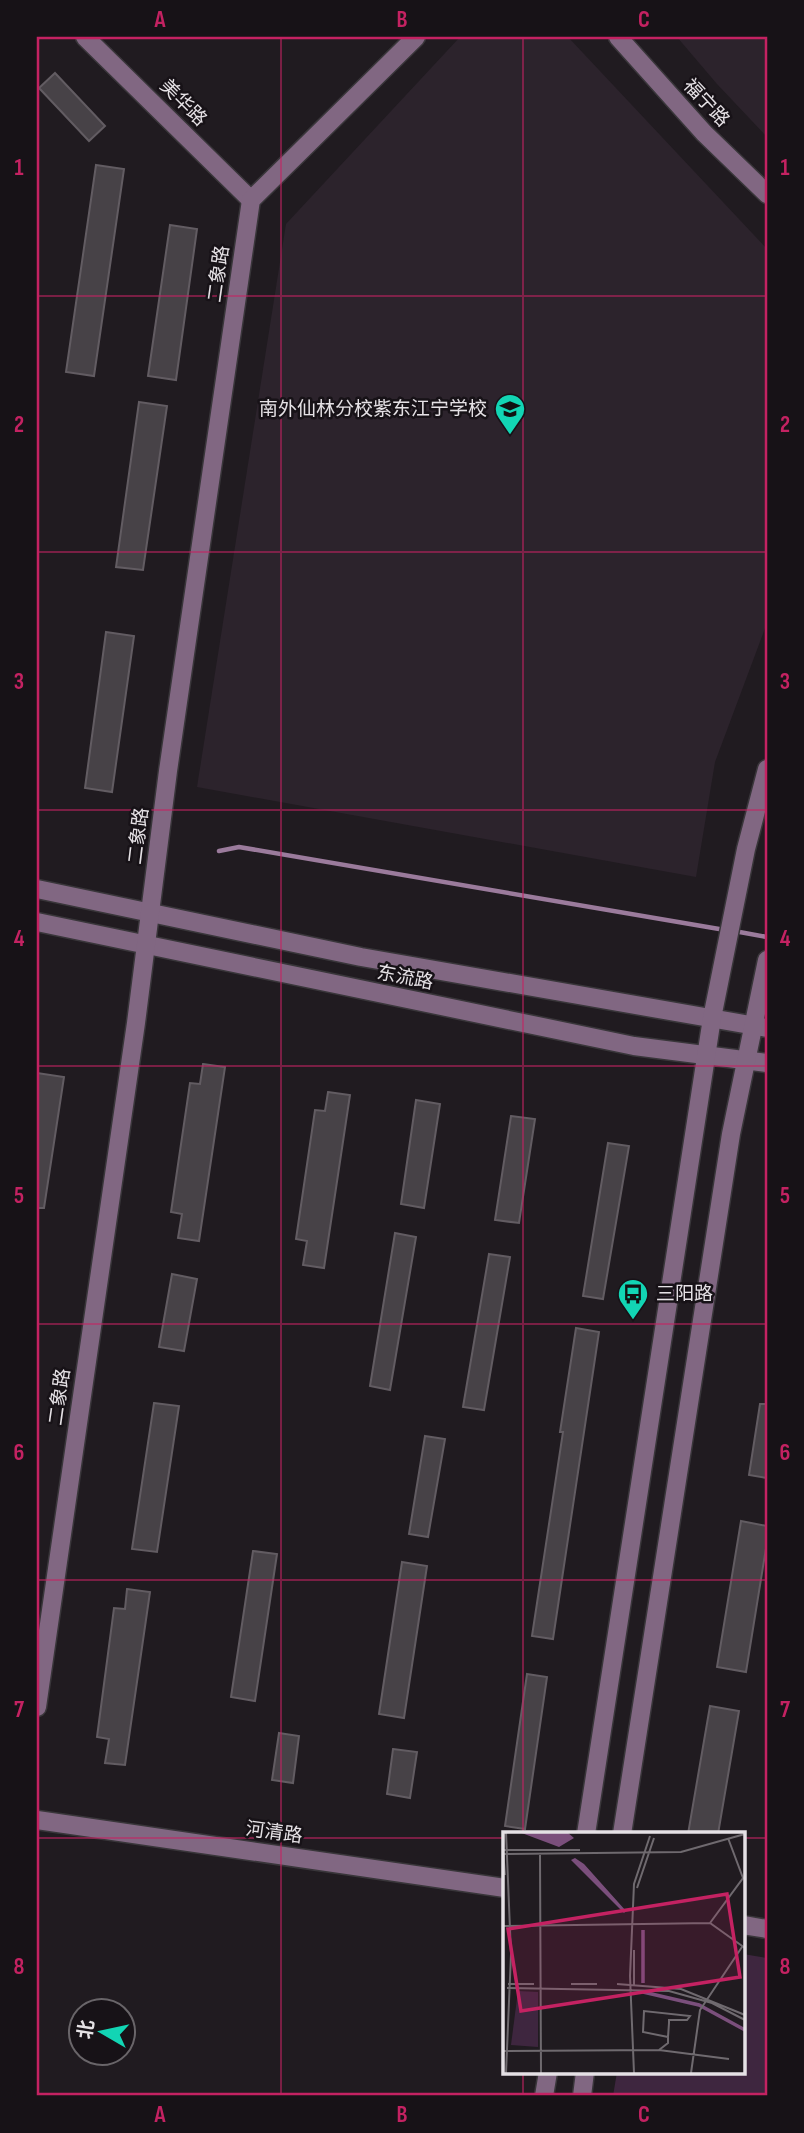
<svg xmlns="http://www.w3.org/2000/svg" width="804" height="2133" font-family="'Sofia Sans Condensed','Noto Sans SC',sans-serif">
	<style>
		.built { fill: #2c232c }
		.green { fill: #3e263f }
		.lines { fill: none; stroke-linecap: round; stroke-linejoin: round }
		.stream { stroke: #9b7b9c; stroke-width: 4.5 }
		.building { fill: #474247; stroke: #625c62; stroke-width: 2 }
		.secondary-casing { stroke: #39363a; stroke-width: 21 }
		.secondary { stroke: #816782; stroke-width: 18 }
		.grid { fill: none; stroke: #c42262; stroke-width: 2; stroke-opacity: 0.55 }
		.labels { text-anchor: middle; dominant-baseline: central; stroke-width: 5; stroke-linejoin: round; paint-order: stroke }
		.street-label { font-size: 19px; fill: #e5e1e5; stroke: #171217 }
		.poi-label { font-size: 19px; fill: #e5e1e5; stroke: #171217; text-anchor: end }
		.inset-river { fill: none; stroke: #7b4f7c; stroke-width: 3.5 }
		.inset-road { fill: none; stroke: #6f6a6f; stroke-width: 2 }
		.view { fill: #c42262; fill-opacity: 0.15; stroke: #c42262; stroke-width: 3.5 }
		.inset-edge { fill: none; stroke: #e5e1e5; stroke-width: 3.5 }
		.neatline { fill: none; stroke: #c42262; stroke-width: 2.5 }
		.grid-label { font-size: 23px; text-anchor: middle; font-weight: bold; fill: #c42262 }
	</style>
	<rect width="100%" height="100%" fill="#201b20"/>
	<g class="built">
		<polygon points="460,37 568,37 767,249 767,623 715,762 696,877 197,787 286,224"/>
		<polygon points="677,37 767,37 767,137 717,84"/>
	</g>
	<polygon class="green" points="743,1954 767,1958 767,2096 613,2096 617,2072 743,2072"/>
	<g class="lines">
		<g class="stream">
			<polyline points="219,851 239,847 725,930"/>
			<polyline points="734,931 767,937"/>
		</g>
	</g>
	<g class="building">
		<polygon points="55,73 105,126 89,141 39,88"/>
		<polygon points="96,165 124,169 94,376 66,372"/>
		<polygon points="170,225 197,229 176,380 148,376"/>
		<polygon points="139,402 167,406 143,570 116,567"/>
		<polygon points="106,632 134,636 112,792 85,788"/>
		<polygon points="203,1064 225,1067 199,1241 178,1238 182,1214 171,1212 190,1083 200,1084"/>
		<polygon points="37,1073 64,1077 44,1208 37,1208"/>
		<polygon points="328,1092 350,1095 324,1268 303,1265 307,1241 296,1239 315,1110 325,1111"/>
		<polygon points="416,1100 440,1104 424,1208 401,1204"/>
		<polygon points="511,1116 535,1119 519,1223 495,1220"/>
		<polygon points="608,1143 629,1146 603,1299 583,1296"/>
		<polygon points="395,1233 416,1237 390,1390 370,1386"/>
		<polygon points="489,1254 510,1257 484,1410 463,1407"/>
		<polygon points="172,1274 197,1279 184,1351 159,1347"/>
		<polygon points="576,1328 599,1332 553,1639 532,1636 563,1432 560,1432"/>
		<polygon points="154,1403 179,1406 157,1552 132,1549"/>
		<polygon points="760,1404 767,1404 767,1478 749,1475"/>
		<polygon points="425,1436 445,1439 428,1537 409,1534"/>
		<polygon points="741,1521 767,1526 767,1542 746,1672 717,1667"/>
		<polygon points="253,1551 277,1554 255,1701 231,1697"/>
		<polygon points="402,1562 427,1566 404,1718 379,1714"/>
		<polygon points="127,1589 150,1592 125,1765 105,1763 109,1739 97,1737 114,1608 125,1609"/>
		<polygon points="527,1674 547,1677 525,1829 505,1826"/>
		<polygon points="710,1706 739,1711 718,1834 688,1834"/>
		<polygon points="279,1733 299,1736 293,1783 272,1780"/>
		<polygon points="393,1749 417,1752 410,1798 387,1794"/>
	</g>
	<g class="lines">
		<g class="secondary-casing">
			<g id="secondary">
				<polyline points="85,37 251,200"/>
				<polyline points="618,37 704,133 767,194"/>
				<polyline points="37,889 361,957 767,1028"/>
				<polyline points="37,922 634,1046 767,1063"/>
				<polyline points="37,1707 136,1023 168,771 251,200 416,37"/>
				<polyline points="37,1820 505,1888"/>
				<polyline points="586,1834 712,1018 746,849 767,769"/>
				<polyline points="622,1834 731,1134 767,960"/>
				<polyline points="743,1925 767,1929"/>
				<polyline points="544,2096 548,2072"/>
				<polyline points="582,2096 585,2072"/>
			</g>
		</g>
		<use href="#secondary" class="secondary"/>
	</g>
	<path class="grid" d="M 281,37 L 281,2096M 523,37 L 523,1834M 37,296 L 767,296M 37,552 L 767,552M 37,810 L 767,810M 37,1066 L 767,1066M 37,1324 L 767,1324M 37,1580 L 767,1580M 37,1838 L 505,1838M 743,1838 L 767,1838M 523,2072 L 523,2096"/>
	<defs>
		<g id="school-pin" transform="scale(1.575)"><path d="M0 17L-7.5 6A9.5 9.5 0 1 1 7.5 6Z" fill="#12d5b4" stroke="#171217"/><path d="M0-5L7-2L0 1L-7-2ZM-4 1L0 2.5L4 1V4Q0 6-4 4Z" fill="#111"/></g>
		<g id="bus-pin" transform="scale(1.575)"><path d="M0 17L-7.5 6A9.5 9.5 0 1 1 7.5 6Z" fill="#12d5b4" stroke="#171217"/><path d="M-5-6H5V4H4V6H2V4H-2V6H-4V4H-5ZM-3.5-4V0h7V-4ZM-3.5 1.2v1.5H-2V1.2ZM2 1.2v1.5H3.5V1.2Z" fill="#111"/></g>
	</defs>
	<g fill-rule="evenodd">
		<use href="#school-pin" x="510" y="409"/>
		<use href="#bus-pin" x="633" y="1294"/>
	</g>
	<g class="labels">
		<g class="street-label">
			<text transform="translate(183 103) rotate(45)">美华路</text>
			<text transform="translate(706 103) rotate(47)">福宁路</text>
			<text transform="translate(219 274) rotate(-82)">二象路</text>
			<text transform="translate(139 836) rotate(-83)">二象路</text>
			<text transform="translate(405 978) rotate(11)">东流路</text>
			<text transform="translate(60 1397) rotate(-82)">二象路</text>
			<text transform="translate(274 1833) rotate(8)">河清路</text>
		</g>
		<g class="poi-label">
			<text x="487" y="409">南外仙林分校紫东江宁学校</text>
			<text x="656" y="1294" text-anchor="start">三阳路</text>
		</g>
	</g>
	<g transform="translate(503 1832)">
		<rect width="242" height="242" fill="#201b20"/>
		<path d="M 15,159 L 35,160 L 35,215 L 8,213 Z" fill="#3e263f"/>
		<path d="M 16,0 L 64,0 L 71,6 L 56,15 ZM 72,26 L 81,32 L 123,79 L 121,81 L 68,28 Z" fill="#7b4f7c"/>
		<path class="inset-river" d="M 140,98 L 140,151M 140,160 L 196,173 L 242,198"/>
		<path class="inset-road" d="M 0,18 L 77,18M 0,18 L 2,43M 0,22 L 178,20 L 242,2M 37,23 L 38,241M 134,56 L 151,6M 207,91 L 240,46 L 225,6M 0,94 L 207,91 L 242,116M 5,152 L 31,152M 68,152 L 94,152M 114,152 L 178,157 L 242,183M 131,154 L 131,118M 4,156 L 166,159 L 209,171 L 242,188M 156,218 L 165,211 L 165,205 L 166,191 L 166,188 L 184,188 L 187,184 L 141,179 L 140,200 L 165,205M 0,219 L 156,218 L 226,227M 3,241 L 8,122 L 3,0M 131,241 L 127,144 L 131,52 L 147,4M 188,241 L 197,178 L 239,115"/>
		<path class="view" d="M 224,62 L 237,145 L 18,179 L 5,97 Z"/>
		<rect width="242" height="242" class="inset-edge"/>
	</g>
	<rect width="804" height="2133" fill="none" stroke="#171217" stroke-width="77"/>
	<g transform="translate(102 2032) rotate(279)"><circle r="33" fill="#171217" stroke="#696569" stroke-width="2"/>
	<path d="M0-5L12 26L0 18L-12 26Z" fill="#12d5b4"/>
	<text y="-10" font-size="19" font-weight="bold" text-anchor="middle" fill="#e5e1e5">北</text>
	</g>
	<rect x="38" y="38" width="728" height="2056" class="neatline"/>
	<g class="grid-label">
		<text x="160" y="27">A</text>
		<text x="402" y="27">B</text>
		<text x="644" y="27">C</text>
		<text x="19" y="175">1</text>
		<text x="785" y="175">1</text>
		<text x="19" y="432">2</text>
		<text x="785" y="432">2</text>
		<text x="19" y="689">3</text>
		<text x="785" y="689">3</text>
		<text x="19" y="946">4</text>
		<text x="785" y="946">4</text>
		<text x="19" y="1203">5</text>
		<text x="785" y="1203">5</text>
		<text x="19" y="1460">6</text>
		<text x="785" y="1460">6</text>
		<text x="19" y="1717">7</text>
		<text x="785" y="1717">7</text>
		<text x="19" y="1974">8</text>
		<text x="785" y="1974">8</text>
		<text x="160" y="2122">A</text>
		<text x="402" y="2122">B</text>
		<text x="644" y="2122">C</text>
	</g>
</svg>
